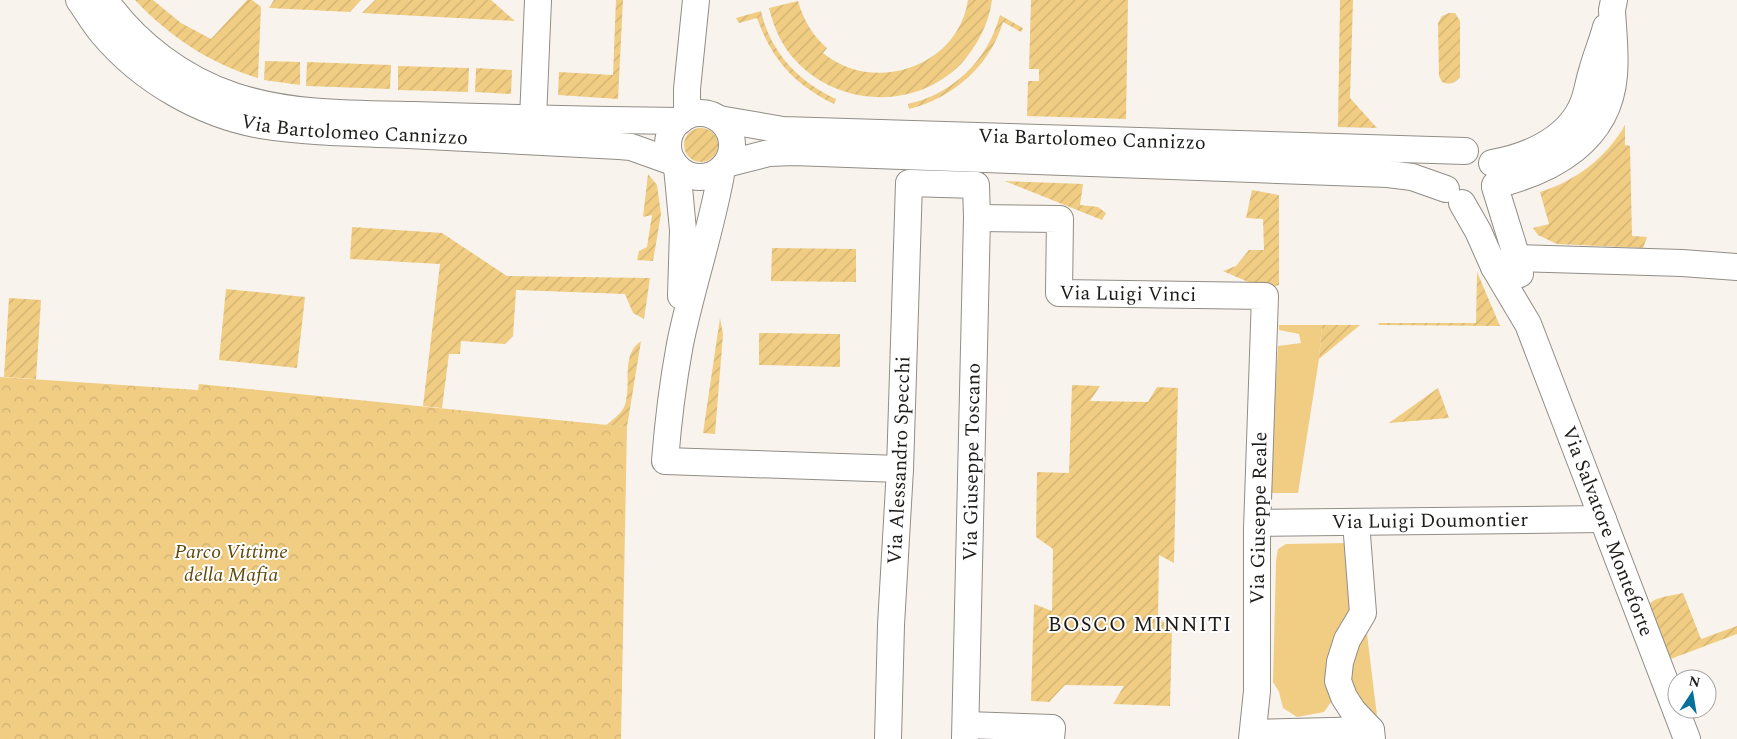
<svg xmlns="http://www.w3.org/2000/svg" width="1737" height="739" font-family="Spectral,serif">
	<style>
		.grass { fill: #f1cd83 }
		.park { fill: url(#park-crowns) }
		.garden { fill: url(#garden-furrows) }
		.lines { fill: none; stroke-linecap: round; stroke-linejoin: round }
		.minor-casing { stroke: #918d87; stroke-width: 28 }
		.minor { stroke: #fff; stroke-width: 26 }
		.labels { text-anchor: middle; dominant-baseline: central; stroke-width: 4; stroke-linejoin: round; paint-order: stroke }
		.street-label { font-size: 20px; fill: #1e1d1a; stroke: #fff }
		.park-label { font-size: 20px; font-style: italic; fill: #60470a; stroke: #fff }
		.neighbourhood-label { font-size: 21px; letter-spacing: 1px; fill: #1e1d1a; stroke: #fff }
	</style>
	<defs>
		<pattern id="park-crowns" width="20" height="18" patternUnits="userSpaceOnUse" patternTransform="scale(1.25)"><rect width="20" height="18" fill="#f1cd83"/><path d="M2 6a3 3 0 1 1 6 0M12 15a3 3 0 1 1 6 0" fill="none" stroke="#ceb071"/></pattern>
		<pattern id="garden-furrows" width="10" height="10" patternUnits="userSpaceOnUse" patternTransform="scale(1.25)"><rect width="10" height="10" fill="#f1cd83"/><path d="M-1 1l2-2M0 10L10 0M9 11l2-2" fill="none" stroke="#ceb071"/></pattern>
	</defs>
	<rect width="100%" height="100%" fill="#f8f4ed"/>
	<g class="grass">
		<polygon points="1279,325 1322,325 1319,359 1298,493 1269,493 1278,346 1301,343 1299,334 1279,330"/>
		<polygon points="1348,543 1355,600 1333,699 1324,712 1297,717 1283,708 1279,692 1273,682 1276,561 1278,549 1286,544"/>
		<polygon points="1366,626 1378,724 1360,702 1344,662"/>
	</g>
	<polygon class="park" points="0,377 198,390 199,384 627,427 621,739 0,739"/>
	<g class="garden">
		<path d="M 135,0 L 153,0 L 181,23 L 211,39 L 247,0 L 252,0 L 261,7 L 258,78 C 209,63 170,37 135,0 Z"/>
		<polygon points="274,0 361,0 350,12 269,8"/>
		<polygon points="375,0 491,0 515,21 362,13"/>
		<polygon points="616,0 623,0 618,99 558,95 559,72 613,75"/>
		<path d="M 968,0 L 992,0 C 989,24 977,46 961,64 C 916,110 840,107 797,62 C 782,47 774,28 769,8 L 798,1 C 803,19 812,35 827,48 L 823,53 C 874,95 958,67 968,0 Z"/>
		<polygon points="1031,0 1128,0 1126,119 1027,116 1028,81 1039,81 1039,69 1029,69"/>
		<polygon points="1340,0 1353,0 1350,98 1377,128 1338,127"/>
		<path d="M 761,11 C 770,52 799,82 836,99 L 834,104 C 794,84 772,60 757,18 L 739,23 L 736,18 Z"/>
		<path d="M 1449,13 L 1455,13 L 1460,21 L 1460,77 C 1454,84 1450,85 1442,82 L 1439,76 L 1438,23 L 1442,16 Z"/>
		<path d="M 1000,15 L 1023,28 L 1021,32 L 1003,22 C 990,66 953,98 909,109 L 908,104 C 953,94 988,60 1000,15 Z"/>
		<polygon points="265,61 300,62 300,85 264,80"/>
		<polygon points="307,62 391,65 390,89 306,86"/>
		<polygon points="398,66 469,68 468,92 398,90"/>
		<polygon points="476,68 512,70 511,94 475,92"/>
		<path d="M 1625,125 L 1625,145 L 1630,146 L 1632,236 L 1647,237 L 1643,248 L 1557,244 L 1538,235 L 1533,228 L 1549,224 L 1540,192 C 1576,181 1607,157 1625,125 Z"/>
		<circle cx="701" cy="145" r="17"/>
		<polygon points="648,174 657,185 661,214 653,261 637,260 639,251 647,247 652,215 643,217"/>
		<polygon points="1005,181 1083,184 1080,205 1098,207 1106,213 1102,220"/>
		<polygon points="1252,190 1279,195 1279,285 1264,289 1223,271 1236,266 1249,250 1264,250 1263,219 1246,218"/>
		<polygon points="352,227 442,233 507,276 650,278 644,319 633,313 625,294 516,290 513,336 505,344 461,341 460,354 449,354 442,408 423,406 440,264 350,259"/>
		<polygon points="772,248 856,249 856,282 771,281"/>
		<polygon points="1477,272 1500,326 1379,325 1378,323 1476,323"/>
		<polygon points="226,289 305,297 297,368 219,360"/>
		<polygon points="9,298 41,300 36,379 4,377"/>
		<polygon points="720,318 723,334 715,434 703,433"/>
		<polygon points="1322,325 1360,325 1319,359"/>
		<polygon points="759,333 840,334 840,367 759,365"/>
		<path d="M 641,341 L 627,427 L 606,425 C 615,418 624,412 626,401 C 631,381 621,355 641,341 Z"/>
		<polygon points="1072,385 1100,386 1090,401 1148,402 1157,387 1178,388 1174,563 1159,555 1158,618 1172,627 1170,706 1113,704 1124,686 1065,685 1049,702 1031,701 1034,604 1052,611 1053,549 1036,537 1037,472 1069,473"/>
		<polygon points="1438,388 1449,418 1389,423"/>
		<path d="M 1683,593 L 1701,639 L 1737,626 L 1737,634 L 1668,660 L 1646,608 C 1653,596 1671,596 1683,593 Z"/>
	</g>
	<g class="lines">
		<g class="minor-casing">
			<g id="minor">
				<path id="s1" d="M 79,0 C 87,11 94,24 103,34 C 142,80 200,114 260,125 C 309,133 359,133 408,135 C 478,139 549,142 619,146 L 631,147 L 673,162"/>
				<path d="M 105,0 C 136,44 183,79 234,96 C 291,115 354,114 414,115 C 503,118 591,120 680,121"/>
				<circle cx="700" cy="145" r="32"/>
				<polyline points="687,116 687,89 696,0"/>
				<polyline points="533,119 538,0"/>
				<path id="s2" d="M 719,119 L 783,130 L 1465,151"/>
				<path d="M 1492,163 C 1526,157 1565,141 1581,108 C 1587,97 1588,83 1592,71 C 1596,56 1602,42 1606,27"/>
				<polyline points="726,164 769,153 793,152 1388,174 1412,177 1446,189"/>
				<polyline points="677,167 683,230 681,296"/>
				<path d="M 722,169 C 712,228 692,285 680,344 C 673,382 668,422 665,461 L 900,469"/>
				<path d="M 1495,185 C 1552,171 1609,141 1614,75 C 1616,54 1613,31 1612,10 L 1614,0"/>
				<polyline points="1495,187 1517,258 1520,274"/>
				<path id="s3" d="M 1462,203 L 1478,231 L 1494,267 L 1528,324 L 1687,739"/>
				<path id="s4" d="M 977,218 L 1060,219 L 1059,293 L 1265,296 L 1257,529 L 1257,691 L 1252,739"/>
				<polyline points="1494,267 1517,258 1682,263 1737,267"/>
				<polyline points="1356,522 1363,613 1347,640 1340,662 1338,681 1344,697 1353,711 1371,730 1372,739"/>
				<path id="s5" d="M 1258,523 L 1603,519"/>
				<polyline points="966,725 1052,728 1051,739"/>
				<polyline points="1253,733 1371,730"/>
				<path id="s6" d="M 888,739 L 891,625 L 900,469 L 909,183 L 976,185 L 977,218 L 965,739"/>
			</g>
		</g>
		<use href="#minor" class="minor"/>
	</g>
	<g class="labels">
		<g class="street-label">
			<text stroke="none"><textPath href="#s1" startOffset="321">Via Bartolomeo Cannizzo</textPath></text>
			<text stroke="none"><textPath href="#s2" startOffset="374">Via Bartolomeo Cannizzo</textPath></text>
			<text stroke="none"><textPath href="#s4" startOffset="226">Via Luigi Vinci</textPath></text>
			<text stroke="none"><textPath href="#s6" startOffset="279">Via Alessandro Specchi</textPath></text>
			<text transform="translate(972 462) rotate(-89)">Via Giuseppe Toscano</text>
			<text transform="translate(1259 518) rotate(-89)">Via Giuseppe Reale</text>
			<text stroke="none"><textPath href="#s5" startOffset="172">Via Luigi Doumontier</textPath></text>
			<text stroke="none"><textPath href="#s3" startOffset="360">Via Salvatore Monteforte</textPath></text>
		</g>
		<g class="park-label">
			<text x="231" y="552">Parco Vittime<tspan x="231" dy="23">della Mafia</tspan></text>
		</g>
		<g class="neighbourhood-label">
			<text x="1140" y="625">BOSCO MINNITI</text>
		</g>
	</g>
	<g transform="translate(1692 694) rotate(12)"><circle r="24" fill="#ffffff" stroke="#a5a5a3"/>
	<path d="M0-4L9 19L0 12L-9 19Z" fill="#04709c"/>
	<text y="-8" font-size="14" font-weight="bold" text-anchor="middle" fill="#1e1d1a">N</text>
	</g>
</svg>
